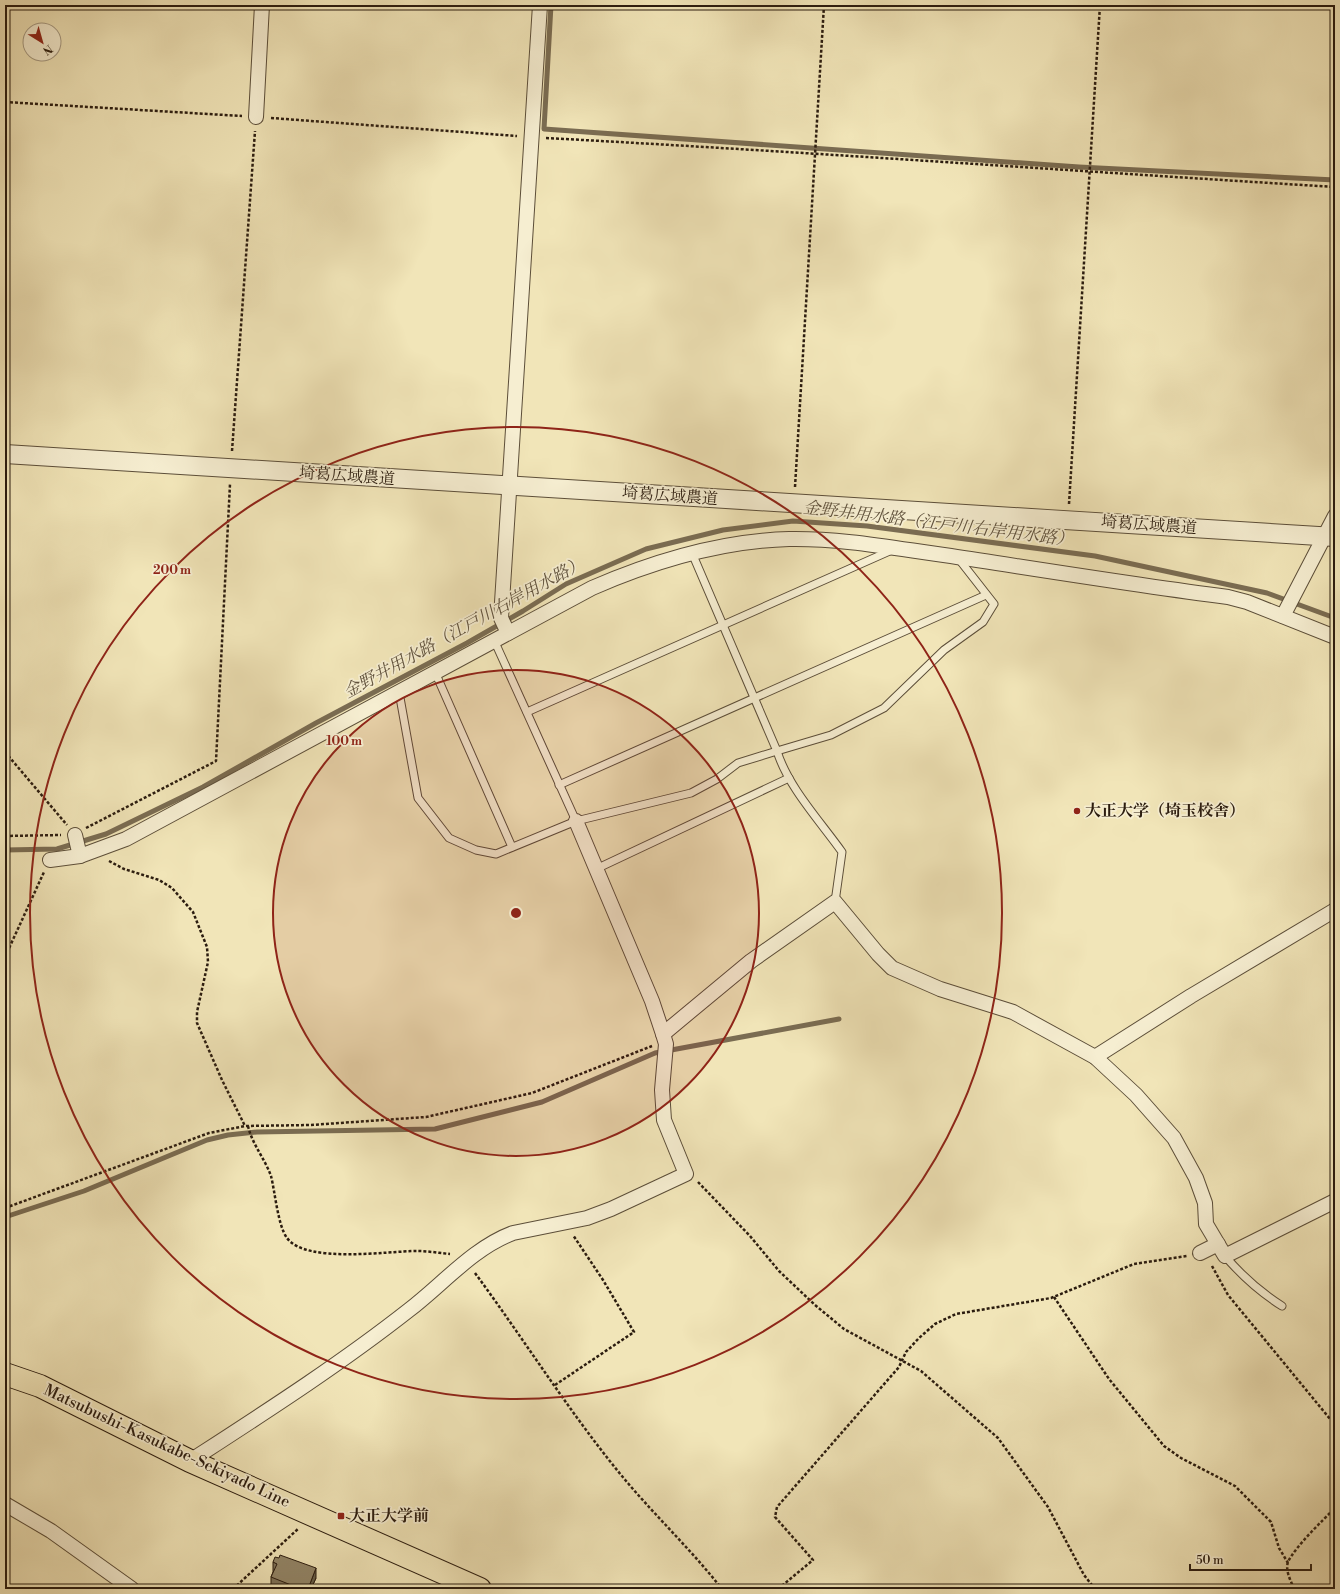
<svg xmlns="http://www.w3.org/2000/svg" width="1340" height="1594" font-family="'Libre Bodoni','Noto Serif JP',serif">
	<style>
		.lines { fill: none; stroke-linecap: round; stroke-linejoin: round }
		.stream { stroke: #7a6c52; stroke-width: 5 }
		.service-casing { stroke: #5c4e39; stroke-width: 9 }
		.minor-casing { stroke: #5c4e39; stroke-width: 16 }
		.tertiary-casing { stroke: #5c4e39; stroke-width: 20 }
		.primary-casing { stroke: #2b1c0f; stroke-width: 24 }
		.path { stroke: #2b1c0f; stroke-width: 2.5; stroke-dasharray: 3 2; stroke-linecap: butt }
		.service { stroke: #f6eed1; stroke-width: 7 }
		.minor { stroke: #f6eed1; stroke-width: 14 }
		.tertiary { stroke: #f6eed1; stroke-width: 18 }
		.primary { stroke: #f1e5b8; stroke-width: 22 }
		.wall { fill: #7e7259; stroke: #2b1c0f }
		.shaded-wall { fill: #665d48; stroke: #2b1c0f }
		.building { fill: #928567; stroke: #2b1c0f }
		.ring { fill: none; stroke: #8f2418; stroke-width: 2 }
		.poi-dot { fill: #8f2418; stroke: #f6eed1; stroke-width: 1.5 }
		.labels { text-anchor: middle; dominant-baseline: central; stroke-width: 3.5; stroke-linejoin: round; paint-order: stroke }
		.street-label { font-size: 16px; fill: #2b1c0f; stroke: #f6eed1 }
		.poi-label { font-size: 16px; font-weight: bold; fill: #2b1c0f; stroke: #f6eed1; text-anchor: start }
		.water-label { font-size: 17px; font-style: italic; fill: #5f513c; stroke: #f6eed1 }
		.centre { fill: #8f2418; stroke: #f6eed1; stroke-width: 2 }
		.ring-label { font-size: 12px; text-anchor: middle; font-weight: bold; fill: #8f2418; stroke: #f6eed1; stroke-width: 3.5; stroke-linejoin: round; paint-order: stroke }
	</style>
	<rect width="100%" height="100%" fill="#f1e5b8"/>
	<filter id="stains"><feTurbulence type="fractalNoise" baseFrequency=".005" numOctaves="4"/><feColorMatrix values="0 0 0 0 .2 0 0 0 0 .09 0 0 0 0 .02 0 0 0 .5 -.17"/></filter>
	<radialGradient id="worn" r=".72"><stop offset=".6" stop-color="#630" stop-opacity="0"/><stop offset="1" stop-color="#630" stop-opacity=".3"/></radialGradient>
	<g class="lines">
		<g class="stream">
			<polyline points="551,5 544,129 1079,167 1335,180"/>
			<polyline points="5,850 57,849 106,834 203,787 316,723 467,643 523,611 566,584 646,549 723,530 793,521 867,526 1095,556 1267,593 1335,618"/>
			<polyline points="5,1217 84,1191 207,1140 228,1135 257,1132 435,1129 542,1102 655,1053 839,1019"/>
		</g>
		<g class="service-casing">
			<g id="service">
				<polyline points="494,640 576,821"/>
				<polyline points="435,672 512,847"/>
				<polyline points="399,692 418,798 449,838 476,850 496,854 576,821 691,793 717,779 738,763 777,751 692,553"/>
				<polyline points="527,712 892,550"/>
				<polyline points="559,785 986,595"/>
				<polyline points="596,869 789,778"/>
				<path d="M 835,902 L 842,852 C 820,821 788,787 777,751 L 831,735 L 884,708 L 944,650 L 983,622 L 994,604 L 958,558"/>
				<path d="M 1225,1256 C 1242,1276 1260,1292 1282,1306"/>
			</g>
		</g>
		<g class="minor-casing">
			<g id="minor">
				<polyline points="256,117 262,5"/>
				<polyline points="1283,616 1335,516"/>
				<polyline points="508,633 501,618 540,5"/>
				<polyline points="75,835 80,856"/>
				<path d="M 50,860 L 80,856 L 126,839 L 592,588 C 654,561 721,541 789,539 C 843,538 898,549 951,556 C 1043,570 1135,585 1228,597 L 1247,602 L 1335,637"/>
				<polyline points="663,1034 751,961 835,902 878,954 892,968 940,989 1013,1012 1095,1057 1136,1095 1174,1138 1196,1178 1205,1203 1206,1224 1225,1256 1335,1201"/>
				<polyline points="1095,1057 1191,996 1335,910"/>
				<polyline points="1200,1253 1218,1244"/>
				<path d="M 190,1461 C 264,1413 339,1365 409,1310 C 443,1284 473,1248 513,1233 L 587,1218 L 611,1209 L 686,1174 L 664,1120 L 662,1090 L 666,1044 L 663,1034 L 652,1001 L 576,821"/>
				<polyline points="5,1504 51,1531 132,1589"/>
			</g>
		</g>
		<g class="tertiary-casing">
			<polyline id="tertiary" points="5,454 1335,537"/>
		</g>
		<g class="primary-casing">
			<polyline id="primary" points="5,1374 40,1386 190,1461 480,1589"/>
		</g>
		<g class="path">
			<polyline points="5,102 242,116"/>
			<polyline points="271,118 517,136"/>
			<path d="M 546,138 C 809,152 1072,171 1335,187"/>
			<polyline points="232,451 255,131"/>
			<polyline points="795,487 824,5"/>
			<polyline points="1069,504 1100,5"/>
			<polyline points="5,752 67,825"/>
			<polyline points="86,828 216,761 230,484"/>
			<polyline points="5,836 61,835"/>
			<polyline points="109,861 124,869 159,880 172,888 193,912 207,947 208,962 197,1012 197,1023 222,1080 245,1126"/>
			<polyline points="5,957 44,872"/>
			<path d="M 248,1126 C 252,1144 265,1159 271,1176 C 275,1192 278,1226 287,1238 C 306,1264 387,1251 417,1251 C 428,1251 439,1253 450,1254"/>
			<polyline points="698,1182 750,1236 779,1271 815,1305 844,1329 921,1371 998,1438 1048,1507 1084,1575 1095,1589"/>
			<polyline points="5,1208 209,1133 245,1126 311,1125 426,1117 532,1093 652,1046"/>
			<polyline points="1212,1266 1228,1295 1335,1425"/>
			<path d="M 475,1273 C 523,1338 566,1407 617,1470 C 650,1511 689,1547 722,1589"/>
			<polyline points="1054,1297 1109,1379 1164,1446 1181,1458 1235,1486 1271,1522 1279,1548 1288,1563"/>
			<polyline points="555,1385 634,1332 603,1280 573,1235"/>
			<polyline points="233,1589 299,1528"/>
			<polyline points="778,1589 813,1560 775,1517 777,1507 899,1367 906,1352 919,1338 935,1324 956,1314 1051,1298 1134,1264 1187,1256"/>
			<path d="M 1294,1589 C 1291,1581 1285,1571 1288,1562 C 1295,1547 1322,1521 1335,1508"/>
		</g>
		<use href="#service" class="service"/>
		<use href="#minor" class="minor"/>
		<use href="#tertiary" class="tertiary"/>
		<use href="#primary" class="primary"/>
	</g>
	<polygon class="wall" points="273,1562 316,1578 311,1589 276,1589 271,1587 271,1577 273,1572"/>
	<polygon class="shaded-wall" points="316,1568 316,1578 311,1589 308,1589"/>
	<polygon class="building" points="280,1555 316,1568 308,1589 301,1589 271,1577 277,1564 273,1562 275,1557 279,1558"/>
	<circle cx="516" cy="913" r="243" fill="#8f2418" fill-opacity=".12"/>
	<g class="ring">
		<circle cx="516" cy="913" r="243"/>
		<circle cx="516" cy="913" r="486"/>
	</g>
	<g class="poi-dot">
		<circle cx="1077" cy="811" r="4"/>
		<rect x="337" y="1512" width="8" height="8" rx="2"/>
	</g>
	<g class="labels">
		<g class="street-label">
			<text transform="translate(347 476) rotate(4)">埼葛広域農道</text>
			<text transform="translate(670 496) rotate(4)">埼葛広域農道</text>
			<text transform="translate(1149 525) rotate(4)">埼葛広域農道</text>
			<text transform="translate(167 1446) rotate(25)">Matsubushi-Kasukabe-Sekiyado Line</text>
		</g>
		<g class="poi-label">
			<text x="1085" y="811">大正大学（埼玉校舎）</text>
			<text x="349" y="1516">大正大学前</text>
		</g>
		<g class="water-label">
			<text transform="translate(938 524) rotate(7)">金野井用水路（江戸川右岸用水路）</text>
			<text transform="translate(464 628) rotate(-29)">金野井用水路（江戸川右岸用水路）</text>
		</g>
	</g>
	<circle cx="516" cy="913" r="6" class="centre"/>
	<g class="ring-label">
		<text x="172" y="574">200 m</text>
		<text x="344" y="745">100 m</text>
	</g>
	<rect width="1340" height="1594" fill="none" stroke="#f1e5b8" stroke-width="20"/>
	<rect x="6" y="6" width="1328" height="1582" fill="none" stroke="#2b1c0f" stroke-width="2"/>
	<rect x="10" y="10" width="1320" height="1574" fill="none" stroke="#2b1c0f"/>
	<g transform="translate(42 42) rotate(143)"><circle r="19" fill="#f6eed1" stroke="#a59a83"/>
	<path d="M0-3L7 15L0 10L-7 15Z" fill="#8f2418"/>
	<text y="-6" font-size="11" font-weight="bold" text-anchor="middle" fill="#2b1c0f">N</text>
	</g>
	<path d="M1190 1564v6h121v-6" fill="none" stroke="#2b1c0f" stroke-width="2"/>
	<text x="1196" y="1564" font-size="12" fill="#2b1c0f" stroke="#f6eed1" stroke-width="3" paint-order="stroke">50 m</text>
	<rect width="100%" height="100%" filter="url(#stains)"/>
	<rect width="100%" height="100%" fill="url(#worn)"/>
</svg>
